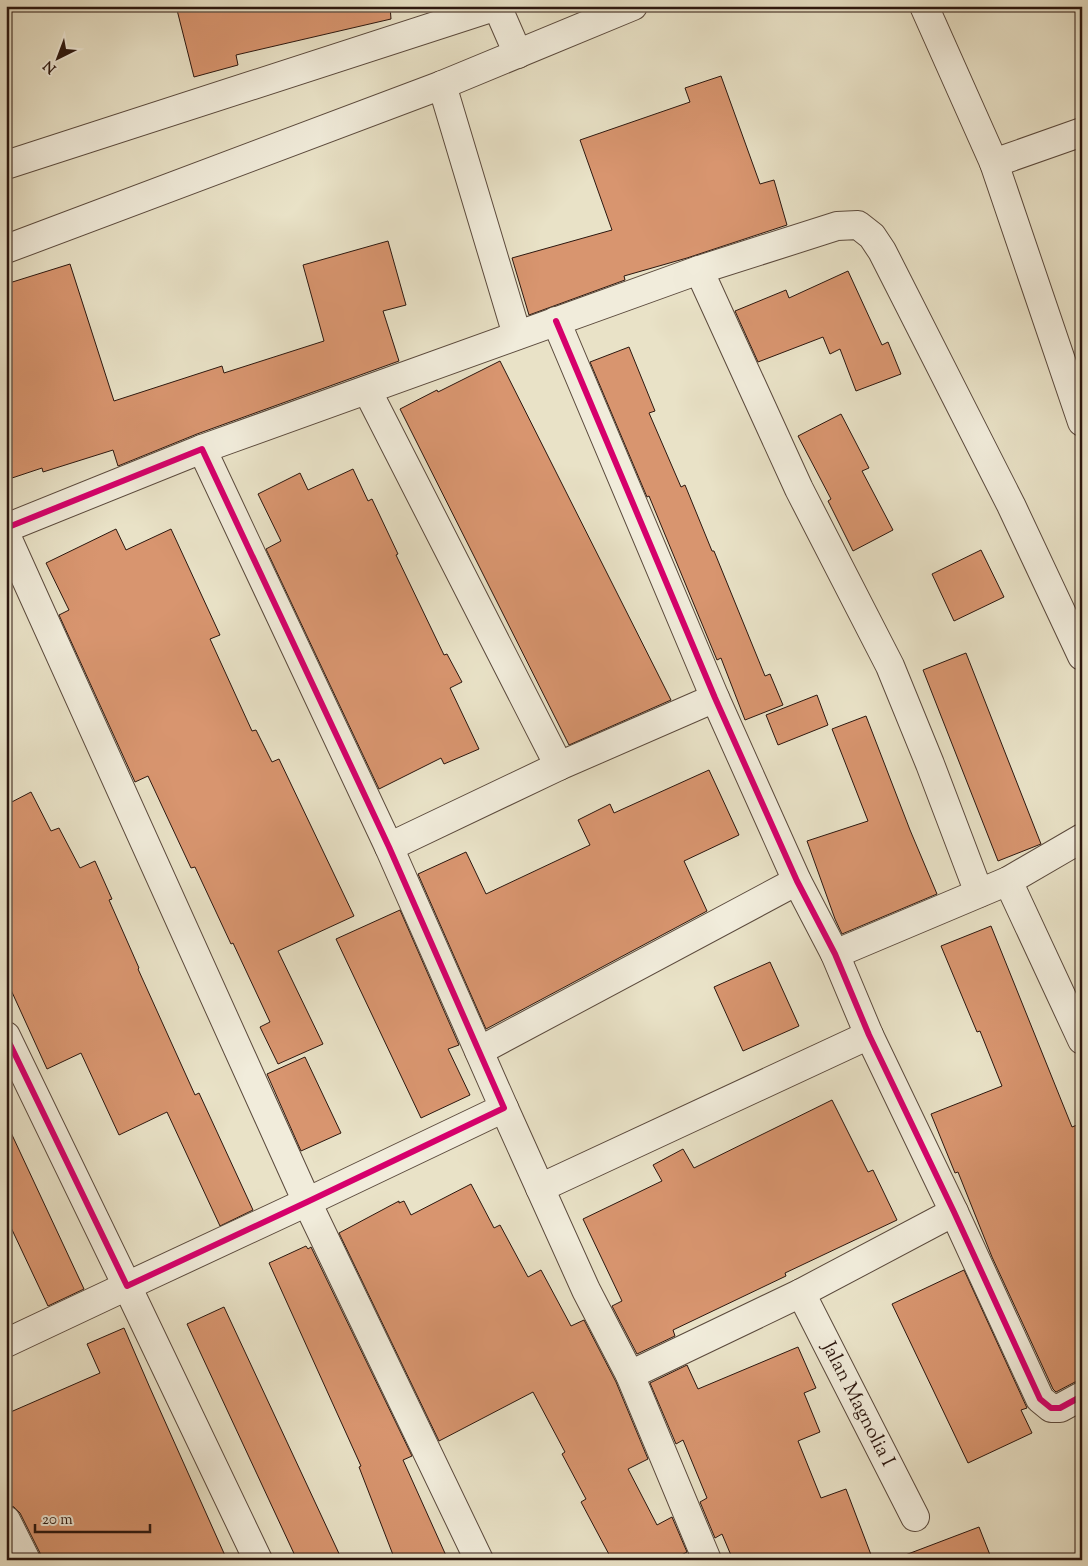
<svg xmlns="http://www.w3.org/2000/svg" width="1088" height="1566" font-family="'Sorts Mill Goudy',serif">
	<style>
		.building { fill: #d8956f; stroke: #2c170f }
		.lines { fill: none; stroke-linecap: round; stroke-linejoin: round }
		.minor-casing { stroke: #5b4a3d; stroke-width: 30 }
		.minor { stroke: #f1ecdb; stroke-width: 28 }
		.cycleway-casing { stroke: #f1ecdb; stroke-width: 9 }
		.cycleway { stroke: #d6006c; stroke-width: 6 }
		.labels { text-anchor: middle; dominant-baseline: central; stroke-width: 4; stroke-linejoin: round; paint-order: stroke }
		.street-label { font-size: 20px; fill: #2c170f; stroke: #f1ecdb }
	</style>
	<rect width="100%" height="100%" fill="#e9e2c7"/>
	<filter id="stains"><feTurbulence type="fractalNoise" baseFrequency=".004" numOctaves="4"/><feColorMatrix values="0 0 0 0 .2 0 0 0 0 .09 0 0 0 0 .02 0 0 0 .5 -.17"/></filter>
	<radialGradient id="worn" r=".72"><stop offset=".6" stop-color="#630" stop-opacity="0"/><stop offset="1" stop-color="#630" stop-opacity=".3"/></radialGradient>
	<g class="building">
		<polygon points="176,6 390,6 391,19 236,55 238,65 194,77"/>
		<polygon points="721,76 760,184 774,180 787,225 687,258 624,276 625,280 529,315 512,258 612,230 580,140 690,102 685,88"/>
		<polygon points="388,241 406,305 383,311 399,361 197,434 118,466 113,450 43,472 42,468 6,480 6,284 70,264 114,401 222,366 224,373 324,341 303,265"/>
		<polygon points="848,271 882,345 888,342 901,374 856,391 840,349 830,354 823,337 758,362 735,311 786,290 789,298"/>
		<polygon points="629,347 655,411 649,413 681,487 685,485 712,551 714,551 765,676 770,674 783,705 745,720 721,658 717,660 649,496 647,497 590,362"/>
		<polygon points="500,361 671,700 569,745 400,409 437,390 438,392"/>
		<polygon points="841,414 869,468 862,471 893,530 853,551 828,501 831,499 798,436"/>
		<polygon points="353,469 368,501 372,499 398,554 396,555 444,655 447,654 462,682 450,688 479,749 444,764 441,758 379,789 266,549 281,541 258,494 300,473 308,490"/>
		<polygon points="116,529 126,550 171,529 220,635 210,639 252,731 256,730 272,762 279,759 354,916 278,951 323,1044 278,1064 260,1027 270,1022 233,943 231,944 195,867 191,868 148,776 135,782 59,615 69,610 46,563"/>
		<polygon points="981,550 1004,597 954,621 932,574"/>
		<polygon points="966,653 1041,844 998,861 923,670"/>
		<polygon points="817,695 828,725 778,745 766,715"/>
		<polygon points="866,716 910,830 937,894 842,934 835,919 807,841 868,821 832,729"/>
		<polygon points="709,770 739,835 684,861 707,911 486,1029 418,874 466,852 486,894 590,845 578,820 610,804 614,813"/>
		<polygon points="31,792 51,831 59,828 80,868 95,861 112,899 109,900 139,968 138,969 195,1095 199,1093 253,1210 220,1226 167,1112 119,1135 81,1053 47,1069 6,979 6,805"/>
		<polygon points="400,910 459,1045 448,1049 470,1095 421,1118 336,939"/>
		<polygon points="991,926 1072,1127 1082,1123 1082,1380 1075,1382 1056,1392 1053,1389 992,1257 958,1172 955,1173 931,1114 1002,1086 980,1031 977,1032 941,946"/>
		<polygon points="770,962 799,1026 743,1051 714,987"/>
		<polygon points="305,1057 341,1133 301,1151 267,1074"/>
		<polygon points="832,1100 868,1172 873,1170 897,1220 785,1273 786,1276 673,1330 675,1336 637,1354 612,1306 622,1301 583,1219 662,1181 653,1165 683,1149 694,1168"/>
		<polygon points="6,1122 84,1289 48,1306 6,1217"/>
		<polygon points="471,1184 494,1228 500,1225 528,1277 541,1270 571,1326 584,1320 616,1382 648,1459 628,1469 657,1525 672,1517 687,1552 672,1560 612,1560 581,1502 586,1499 562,1454 565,1452 533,1392 439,1441 339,1233 399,1201 399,1203 404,1201 411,1215"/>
		<polygon points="306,1246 308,1249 311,1247 412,1456 403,1460 448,1560 395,1560 359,1467 361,1466 269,1263"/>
		<polygon points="964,1270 1027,1408 1021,1410 1032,1433 968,1463 892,1304"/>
		<polygon points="224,1307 252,1367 342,1560 297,1560 187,1324"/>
		<polygon points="124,1328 150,1388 227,1560 41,1560 40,1553 20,1513 14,1507 6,1504 6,1414 100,1373 87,1344"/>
		<polygon points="798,1347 816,1388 804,1393 820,1432 798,1441 821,1498 846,1489 873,1560 733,1560 722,1534 715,1538 700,1502 707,1498 683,1440 676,1444 650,1383 687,1365 698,1389"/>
		<polygon points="979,1527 992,1560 900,1560 900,1557"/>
	</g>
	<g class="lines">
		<g class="minor-casing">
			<g id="minor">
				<polyline points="497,6 518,54"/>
				<polyline points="924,6 994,163 1082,422"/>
				<polyline points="442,85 517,335"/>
				<polyline points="994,163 1082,132"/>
				<polyline points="6,165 497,6"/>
				<polyline points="6,249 442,85 633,6"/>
				<polyline points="699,270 799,489 890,666 930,764 979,893"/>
				<polyline points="556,321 715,698 797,881 835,954 869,1035 954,1212 1040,1399 1051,1408 1060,1408 1082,1396"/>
				<polyline points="367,390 559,766 389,847"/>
				<polyline points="202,449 699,270 837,226 858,225 872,236 882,251 1011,505 1082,656"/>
				<polyline points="6,528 202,449 389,847 504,1108 307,1202 127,1286 6,1036"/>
				<polyline points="6,535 307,1202 479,1560"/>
				<polyline points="559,766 715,698"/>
				<polyline points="1008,881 1082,1040"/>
				<polyline points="835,954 1008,881 1082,838"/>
				<polyline points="479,1051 797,881"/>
				<polyline points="504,1108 586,1290 630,1375 707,1560"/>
				<polyline points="540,1188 869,1035"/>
				<path id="s1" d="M 801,1293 L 915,1517"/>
				<polyline points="6,1343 127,1286 258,1560"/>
				<polyline points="630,1375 801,1293 954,1212"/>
				<polyline points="6,1520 26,1560"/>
			</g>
		</g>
		<use href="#minor" class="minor"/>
		<g class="cycleway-casing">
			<g id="cycleway">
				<polyline points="556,321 715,698 797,881 835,954 869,1035 954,1212 1040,1399 1051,1408 1060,1408 1082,1396"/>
				<polyline points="6,528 202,449 389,847 504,1108 307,1202 127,1286 6,1036"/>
			</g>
		</g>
		<use href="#cycleway" class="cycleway"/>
	</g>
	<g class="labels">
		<g class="street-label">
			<text stroke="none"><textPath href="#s1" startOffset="125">Jalan Magnolia I</textPath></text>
		</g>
	</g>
	<rect width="1088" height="1566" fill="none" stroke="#e9e2c7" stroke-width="25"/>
	<rect x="8" y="8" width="1073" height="1551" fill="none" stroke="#2c170f" stroke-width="2.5"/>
	<rect x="12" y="12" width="1063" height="1541" fill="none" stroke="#2c170f"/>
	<g transform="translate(58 58) rotate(222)" stroke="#f1ecdb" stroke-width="4" paint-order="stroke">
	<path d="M0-4L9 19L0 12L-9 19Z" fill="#2c170f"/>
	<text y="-8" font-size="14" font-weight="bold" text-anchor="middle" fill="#2c170f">N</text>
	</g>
	<path d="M35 1524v8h115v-8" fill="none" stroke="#2c170f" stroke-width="2.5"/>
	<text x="42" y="1524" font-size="15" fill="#2c170f" stroke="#f1ecdb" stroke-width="4" paint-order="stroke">20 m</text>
	<rect width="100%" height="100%" filter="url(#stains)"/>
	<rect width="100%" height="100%" fill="url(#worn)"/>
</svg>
